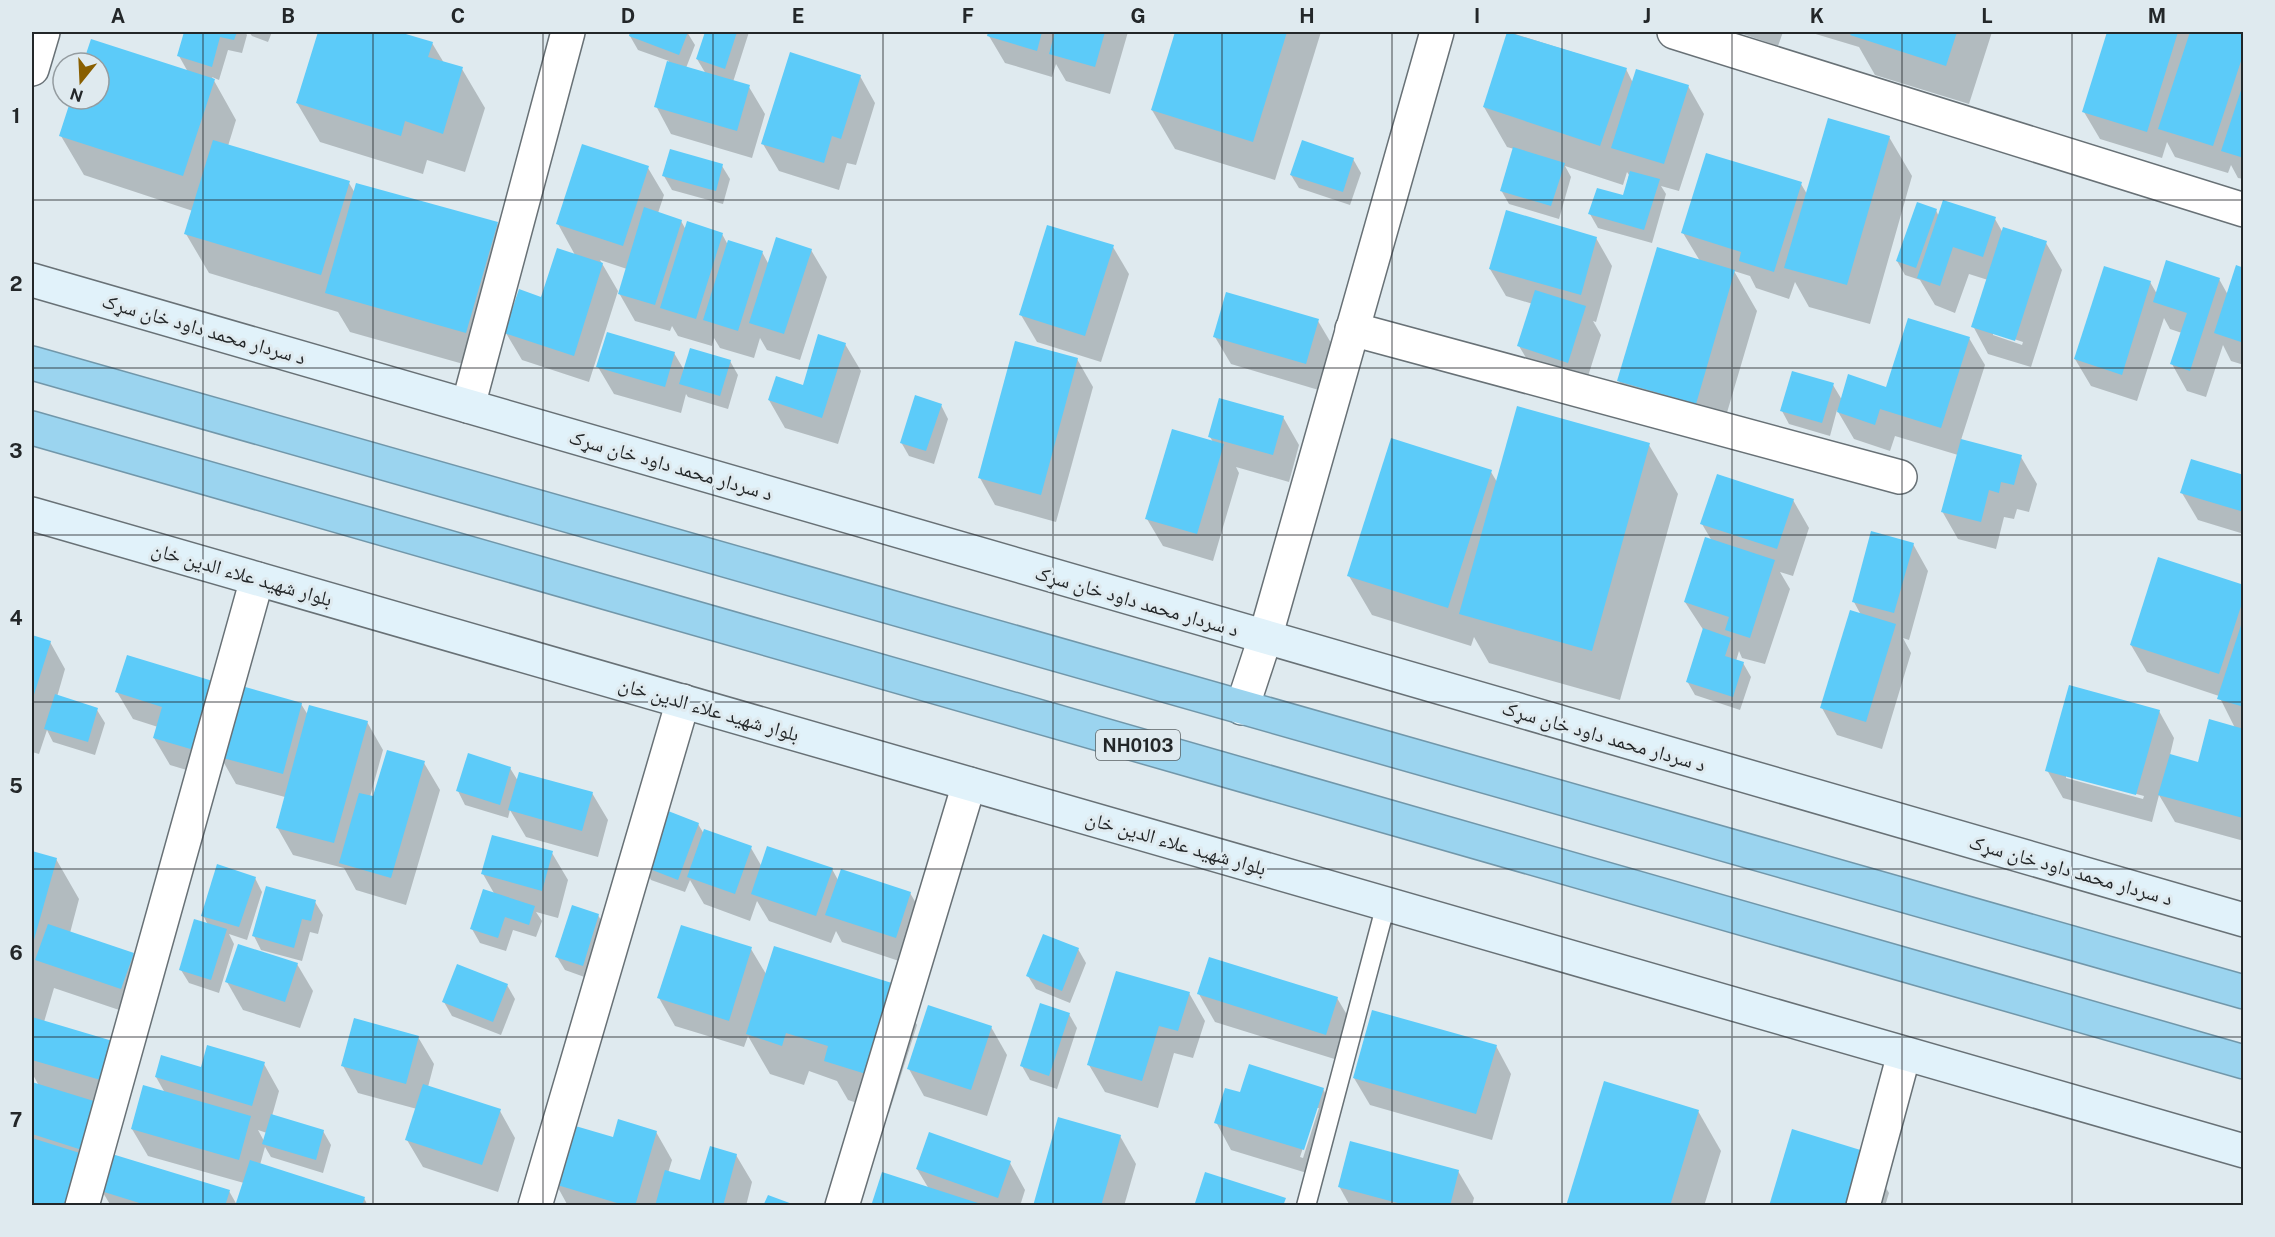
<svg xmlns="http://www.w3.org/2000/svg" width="2275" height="1237" font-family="'Public Sans','Noto Naskh Arabic',sans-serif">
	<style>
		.shadow { fill: #0003; fill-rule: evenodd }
		.building { fill: #5ccbf9 }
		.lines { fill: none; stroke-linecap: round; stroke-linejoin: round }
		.lane-casing { stroke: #687176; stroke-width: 21 }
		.street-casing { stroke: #687176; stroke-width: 36 }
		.secondary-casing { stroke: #687176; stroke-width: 36 }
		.highway-casing { stroke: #7197aa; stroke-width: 36 }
		.lane { stroke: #fff; stroke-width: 18 }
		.street { stroke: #fff; stroke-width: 33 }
		.secondary { stroke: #e1f2fa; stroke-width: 33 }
		.highway { stroke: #9bd4ef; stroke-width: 33 }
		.grid { fill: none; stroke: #232729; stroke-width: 1.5; stroke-opacity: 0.55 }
		.labels { text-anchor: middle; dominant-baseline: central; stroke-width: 6; stroke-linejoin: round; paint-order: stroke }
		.shield { fill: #dfeaef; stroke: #5b6264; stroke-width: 1.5 }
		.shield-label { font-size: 18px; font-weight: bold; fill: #232729 }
		.street-label { font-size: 20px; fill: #232729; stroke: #dfeaef }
		.neatline { fill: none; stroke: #232729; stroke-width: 2 }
		.grid-label { font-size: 20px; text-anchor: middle; font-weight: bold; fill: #232729 }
	</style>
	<rect width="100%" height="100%" fill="#dfeaef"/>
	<g class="shadow">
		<polygon points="186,32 245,32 247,35 242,53 228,50 219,80 212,77 236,120 228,146 349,183 355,193 497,223 519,263 488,371 350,332 338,312 209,273 186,234 193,211 84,175 61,136 73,99 99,99 99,63 84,63 92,41 188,72 179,56"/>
		<polygon points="249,32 272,32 268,42 252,36"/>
		<polygon points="319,32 394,32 432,43 444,63 462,69 485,108 465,172 427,160 423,174 320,142 297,103"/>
		<polygon points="632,32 687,32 695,45 686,68 706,74 697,59 706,32 749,32 733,82 749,87 765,114 752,158 671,134 656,106 669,61 638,50 630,36"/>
		<polygon points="990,32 1128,32 1110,94 1066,81 1056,64 1052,77 1005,63 989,36"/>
		<polygon points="1176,32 1321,32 1275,180 1175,149 1152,110"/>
		<polygon points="1509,32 1626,69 1633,83 1688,86 1704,114 1679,191 1661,186 1666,194 1652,243 1598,228 1590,214 1624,197 1629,175 1627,172 1623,185 1565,166 1571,177 1559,219 1509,204 1501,190 1514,149 1507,147 1484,107"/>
		<polygon points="1737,32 1783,32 1778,46"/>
		<polygon points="1809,32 1992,32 1969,104 1875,75 1859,47"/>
		<polygon points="2108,32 2244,32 2244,179 2238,178 2231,165 2228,173 2175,157 2167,142 2162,158 2100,139 2084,112"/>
		<polygon points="860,76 875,103 856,165 847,163 839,190 779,171 763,144"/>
		<polygon points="1889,137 1912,176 1870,324 1809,307 1795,282 1789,299 1756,288 1750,276 1734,271 1757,311 1718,443 1642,420 1619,381 1700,261 1683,233 1801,184 1807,194"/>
		<polygon points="1353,159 1361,173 1350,205 1299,188 1291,175"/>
		<polygon points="722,166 730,179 723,204 672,190 664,176"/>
		<polygon points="648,168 664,195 658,213 681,221 686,230 722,234 728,245 762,252 769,265 811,250 827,277 800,360 767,350 760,338 754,358 720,348 714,338 712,346 678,336 672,326 670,331 635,321 619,293 627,269 600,260 618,291 589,382 522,360 506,333 542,299 575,255 558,224"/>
		<path d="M 1936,210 L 1939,217 L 1995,219 L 2003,233 L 2046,243 L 2062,270 L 2031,367 L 1988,354 L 1973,326 L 1988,280 L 1969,274 L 1955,313 L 1935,305 L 1920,280 L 1905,275 L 1897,261 ZM 1993,332 L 2023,342 L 2022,345 L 1993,335 Z"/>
		<polygon points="1596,238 1612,266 1596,322 1593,321 1601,335 1584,389 1535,373 1519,346 1533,304 1506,296 1490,269"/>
		<polygon points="1113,247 1129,274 1101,362 1037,342 1021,315"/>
		<polygon points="2244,269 2244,365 2231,361 2223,345 2206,397 2187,391 2172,364 2182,333 2170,329 2164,318 2137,401 2091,386 2075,359 2150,282 2157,294 2219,279 2228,295"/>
		<polygon points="1318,321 1334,348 1322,391 1231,364 1215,337"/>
		<polygon points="1969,338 1985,365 1961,440 2021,457 2037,484 2029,512 2017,509 2014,519 2004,517 1996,549 1958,539 1942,511 1958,455 1895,436 1890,451 1854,439 1837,410 1830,436 1789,424 1782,411 1833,385 1842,400 1887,388"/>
		<polygon points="845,344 861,371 838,444 785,428 769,400 803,387"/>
		<polygon points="674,353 684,370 730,361 738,375 728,409 688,397 686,394 681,413 614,394 598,367"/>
		<polygon points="1077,359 1093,387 1056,522 995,505 980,478"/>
		<polygon points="941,405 948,419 934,464 909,456 901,442"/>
		<polygon points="1283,417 1299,445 1289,482 1236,467 1239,473 1213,561 1163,546 1147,519 1213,442 1210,437"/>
		<polygon points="1649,445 1678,494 1620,700 1489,663 1474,637 1471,646 1372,615 1349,576 1491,472 1497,482"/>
		<polygon points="2244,476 2244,534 2198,520 2182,493"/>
		<polygon points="1793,500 1809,528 1793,576 1780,572 1790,589 1765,664 1742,658 1739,651 1736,661 1743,663 1751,677 1740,710 1695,695 1687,681 1704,631 1685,602 1712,541 1702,524"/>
		<polygon points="1913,544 1928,571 1909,640 1903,638 1911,653 1882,749 1837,735 1822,708 1861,615 1854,602"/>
		<path d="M 2244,586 L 2244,841 L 2175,822 L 2159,795 L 2152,822 L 2063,798 L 2047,770 L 2159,711 L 2174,738 L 2170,755 L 2199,764 L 2235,728 L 2219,696 L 2147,672 L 2131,645 ZM 2066,775 L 2144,796 L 2143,799 L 2066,778 Z"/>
		<polygon points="32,636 50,642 65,669 57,697 97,710 105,723 95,755 53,742 47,730 39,754 32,752"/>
		<polygon points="215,683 301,704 308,715 367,722 383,750 370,797 374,798 424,763 440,790 406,905 356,890 344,868 293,855 277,827 285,797 236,784 220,756 210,777 170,765 154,738 158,727 133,719 117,692"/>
		<polygon points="510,768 518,781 592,793 608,820 598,857 526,837 510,810 508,818 465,805 458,791"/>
		<polygon points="698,824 704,834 751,848 762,867 832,869 838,880 910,893 926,920 911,965 842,942 836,931 831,943 769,921 757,901 750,921 704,904 690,880 685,892 651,880 644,866"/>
		<polygon points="32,853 56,859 79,899 70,933 133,954 149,981 137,1016 54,988 44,1022 115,1043 91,1206 32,1206 32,1083 39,1086 32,1073"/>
		<polygon points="552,853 568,880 558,918 536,912 542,921 536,937 513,930 506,951 480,943 472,929 495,895 483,874"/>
		<polygon points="255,878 262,892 247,940 229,934 234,944 219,993 189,983 181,970 208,925 203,915"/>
		<polygon points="315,902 323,915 318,934 310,932 302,961 261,950 254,936"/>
		<polygon points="598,915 606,929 590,979 565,970 557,957"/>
		<polygon points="751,949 766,974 894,985 917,1025 889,1113 848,1100 837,1081 809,1071 804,1085 770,1074 748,1036 744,1047 675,1026 659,998"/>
		<polygon points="1078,949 1086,963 1070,1003 1036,989 1028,976"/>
		<polygon points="297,964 313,991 300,1028 243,1010 227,982"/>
		<polygon points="507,985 515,999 501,1035 452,1016 444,1002"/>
		<polygon points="1189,993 1205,1021 1193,1058 1174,1053 1158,1108 1105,1092 1089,1065"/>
		<polygon points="1199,994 1337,998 1353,1025 1341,1061 1215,1022"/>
		<polygon points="1069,1014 1077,1028 1057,1089 1030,1080 1022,1066"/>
		<polygon points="991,1027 1007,1055 987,1116 924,1096 909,1069"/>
		<polygon points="418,1037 434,1064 428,1087 500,1111 515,1138 498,1192 423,1167 407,1140 417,1109 358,1093 343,1066"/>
		<polygon points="1496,1046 1511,1074 1492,1140 1370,1105 1354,1078"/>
		<path d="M 264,1064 L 279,1091 L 272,1116 L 323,1131 L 331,1145 L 323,1173 L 271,1157 L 265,1147 L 260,1165 L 364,1198 L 368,1206 L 111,1206 L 102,1191 L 229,1191 L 237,1205 L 244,1183 L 148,1156 L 132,1129 L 165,1093 L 156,1077 L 202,1069 ZM 258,1130 L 267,1133 L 264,1141 Z"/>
		<path d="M 1323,1089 L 1338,1117 L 1320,1177 L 1231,1150 L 1216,1122 L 1241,1094 ZM 1316,1108 L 1319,1108 L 1303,1158 L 1300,1157 Z"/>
		<polygon points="1698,1111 1721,1151 1704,1206 1567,1206"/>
		<polygon points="656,1132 672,1160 668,1173 701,1182 736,1155 752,1182 746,1206 568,1206 556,1184"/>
		<polygon points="1120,1136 1136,1164 1124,1206 1035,1206"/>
		<polygon points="1866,1154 1889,1193 1885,1206 1771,1206"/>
		<polygon points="1010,1163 1025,1190 1020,1206 872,1206 929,1189 917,1169"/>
		<polygon points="1458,1171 1474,1198 1472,1206 1350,1206 1339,1186"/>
	</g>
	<g class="building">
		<polygon points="184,32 237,32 234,40 220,37 212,67 177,56"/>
		<polygon points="318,32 399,32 433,42 428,57 463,67 443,134 405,121 401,136 296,103"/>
		<polygon points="630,32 688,32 679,55 629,36"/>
		<polygon points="705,32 737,32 725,69 696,59"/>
		<polygon points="988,32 1042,32 1037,51 987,36"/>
		<polygon points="1055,32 1105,32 1095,67 1049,54"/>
		<polygon points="1175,32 1287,32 1253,142 1151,110"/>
		<polygon points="1507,32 1627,68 1600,146 1483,107"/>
		<polygon points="1852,32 1957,32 1946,66 1850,35"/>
		<polygon points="2107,32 2178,32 2147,132 2082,112"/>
		<polygon points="2190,32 2244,32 2244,52 2213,146 2158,129"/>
		<polygon points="91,39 215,79 183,176 59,136 71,99 99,99 99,63 83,63"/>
		<polygon points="790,52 861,75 841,139 832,136 824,163 761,144"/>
		<polygon points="667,61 750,85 737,131 654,107"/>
		<polygon points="1636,69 1689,85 1664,164 1611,148"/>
		<polygon points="2244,81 2244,158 2221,151"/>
		<polygon points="1828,118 1890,136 1847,285 1784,268"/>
		<polygon points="213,140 350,181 321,275 184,234"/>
		<polygon points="1302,140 1354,158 1343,192 1290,175"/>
		<polygon points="582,144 649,166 623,246 556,224"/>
		<polygon points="1513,147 1565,163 1551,206 1500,191"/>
		<polygon points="670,149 723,164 716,191 662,176"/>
		<polygon points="1706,153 1802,182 1774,272 1739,261 1741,252 1681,233"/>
		<polygon points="1630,171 1660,179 1644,230 1588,214 1597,188 1623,195"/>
		<polygon points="356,183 498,222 466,333 325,293"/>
		<polygon points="1943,200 1996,217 1983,257 1953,247 1940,286 1917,278"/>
		<polygon points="1917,202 1937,209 1916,268 1896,261"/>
		<polygon points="644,207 682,220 655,305 618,294"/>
		<polygon points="1506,210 1597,237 1581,295 1489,269"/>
		<polygon points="687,221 723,233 696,319 660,308"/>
		<polygon points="1047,225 1114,245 1085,336 1019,315"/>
		<polygon points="2003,227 2047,241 2015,341 1971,327"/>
		<polygon points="776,237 812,249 784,334 749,323"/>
		<polygon points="728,240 763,251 738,331 703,320"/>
		<polygon points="1657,247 1735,270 1696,404 1617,381"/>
		<polygon points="557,248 603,263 574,356 504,333 519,289 541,297"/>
		<polygon points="2166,260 2220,278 2190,371 2170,364 2187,313 2153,302"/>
		<polygon points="2236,265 2244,268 2244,343 2214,333"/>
		<polygon points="2104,266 2151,281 2122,375 2074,359"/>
		<polygon points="1535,290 1586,306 1568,363 1517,346"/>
		<polygon points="1226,292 1319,319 1306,364 1213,337"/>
		<polygon points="1908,318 1970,337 1941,428 1880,409 1875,425 1837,412 1848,374 1886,387"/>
		<polygon points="607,332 675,352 665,387 596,367"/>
		<polygon points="818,334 846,343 822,418 768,400 776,376 803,385"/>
		<polygon points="1015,341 1078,358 1041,495 978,478"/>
		<polygon points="690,348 731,360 720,396 679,384"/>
		<polygon points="1792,371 1834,383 1822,423 1780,411"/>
		<polygon points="915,395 942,404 926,451 900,443"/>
		<polygon points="1219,398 1284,416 1273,455 1208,437"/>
		<polygon points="1517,406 1650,443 1592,651 1459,614"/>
		<polygon points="1172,429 1224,444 1197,534 1145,519"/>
		<polygon points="1391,438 1492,470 1448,608 1347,576"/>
		<polygon points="1961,439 2022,455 2014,485 2001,482 1999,493 1989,490 1981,522 1941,512"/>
		<polygon points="2191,459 2244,475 2244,512 2180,493"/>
		<polygon points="1717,474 1794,499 1777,549 1700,524"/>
		<polygon points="1871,531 1914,543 1894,613 1852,602"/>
		<polygon points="1705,537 1775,560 1750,638 1725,630 1729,617 1684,602"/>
		<polygon points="2158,557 2244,585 2244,597 2219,674 2130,645"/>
		<polygon points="1850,610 1896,624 1866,722 1820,708"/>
		<polygon points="2244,616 2244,707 2217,699"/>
		<polygon points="1703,628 1731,638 1725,656 1744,662 1733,697 1686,682"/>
		<polygon points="32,635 51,641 32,701"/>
		<polygon points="127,655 216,682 194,750 153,738 162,707 115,692"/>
		<polygon points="238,685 302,703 283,774 219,757"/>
		<polygon points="2069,685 2160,710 2136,795 2045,771"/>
		<polygon points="55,694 98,708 88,742 44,729"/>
		<polygon points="309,705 368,721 334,843 276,828"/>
		<polygon points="2209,719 2244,729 2243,818 2158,795 2170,754 2198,762"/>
		<polygon points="387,750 425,761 391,878 339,863 359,793 373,796"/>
		<polygon points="468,753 511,767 500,805 456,791"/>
		<polygon points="519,772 593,792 582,831 508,810"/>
		<polygon points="663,809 699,823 678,880 642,866"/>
		<polygon points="704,829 752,846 735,894 687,877"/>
		<polygon points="492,835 553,851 542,891 481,874"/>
		<polygon points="767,846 833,868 816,916 751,894"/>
		<polygon points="32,851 57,858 32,947"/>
		<polygon points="217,864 256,877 239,927 201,916"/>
		<polygon points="841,869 911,892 896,938 825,915"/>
		<polygon points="266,886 316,900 311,921 302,919 294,948 252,936"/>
		<polygon points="483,889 535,906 529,925 505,917 498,938 470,929"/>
		<polygon points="572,905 599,914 583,966 555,957"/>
		<polygon points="194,919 227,929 211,980 179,970"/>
		<polygon points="48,924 134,953 121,989 35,960"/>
		<polygon points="681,925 752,947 729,1021 657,998"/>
		<polygon points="1043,934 1079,948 1062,991 1026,976"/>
		<polygon points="238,944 298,963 285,1002 225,982"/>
		<polygon points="774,946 895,984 866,1074 824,1061 828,1046 786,1033 782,1046 746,1034"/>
		<polygon points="1209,957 1338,997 1326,1035 1197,994"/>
		<polygon points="457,964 508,984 493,1022 442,1002"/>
		<polygon points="1116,971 1190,992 1178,1031 1159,1026 1142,1081 1087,1065"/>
		<polygon points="1040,1003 1070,1013 1049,1076 1020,1066"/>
		<polygon points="928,1005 992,1026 971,1090 907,1069"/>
		<polygon points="1372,1010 1497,1045 1476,1114 1353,1078"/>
		<polygon points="32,1017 116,1042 104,1081 32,1060"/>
		<polygon points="354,1018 419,1036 406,1084 341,1066"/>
		<polygon points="207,1045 265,1062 252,1106 155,1077 161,1055 201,1067"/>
		<polygon points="1249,1064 1324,1088 1304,1150 1214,1123 1225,1088 1240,1092"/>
		<polygon points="1604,1081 1699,1110 1670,1206 1566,1206"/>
		<polygon points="32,1082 97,1102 82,1150 32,1134"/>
		<polygon points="423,1084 501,1109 482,1165 405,1140"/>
		<polygon points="143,1085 251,1116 239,1160 131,1129"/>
		<polygon points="271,1114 324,1130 316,1160 262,1144"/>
		<polygon points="1058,1117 1121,1135 1101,1206 1033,1206"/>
		<polygon points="618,1119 657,1131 635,1206 627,1206 554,1184 572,1125 613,1137"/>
		<polygon points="1792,1129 1867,1152 1851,1206 1769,1206"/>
		<polygon points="929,1132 1011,1161 998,1198 916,1169"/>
		<polygon points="32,1138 83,1154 67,1206 32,1206"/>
		<polygon points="1350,1141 1459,1170 1450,1206 1409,1206 1338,1187"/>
		<polygon points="710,1146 737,1154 723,1206 655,1206 665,1170 700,1180"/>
		<polygon points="112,1154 230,1190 225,1206 149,1206 101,1191"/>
		<polygon points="250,1160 365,1197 362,1206 235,1206"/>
		<polygon points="882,1172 984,1205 984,1206 871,1206"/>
		<polygon points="1205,1172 1286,1198 1283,1206 1194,1206"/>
		<polygon points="768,1195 795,1205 795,1206 763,1206"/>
	</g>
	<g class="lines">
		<g class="lane-casing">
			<polyline id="lane" points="1306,1206 1386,904"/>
		</g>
		<g class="street-casing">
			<g id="street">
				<polyline points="1674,32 2244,210"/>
				<polyline points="32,69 43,32"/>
				<polyline points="1352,329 1900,477"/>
				<polyline points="468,406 568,32"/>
				<polyline points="1242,708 1265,638 1437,32"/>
				<polyline points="82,1206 257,579"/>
				<polyline points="535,1206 683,701"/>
				<polyline points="842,1206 969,784"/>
				<polyline points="1863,1206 1904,1054"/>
			</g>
		</g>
		<g class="secondary-casing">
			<g id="secondary">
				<polyline points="32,280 2244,920"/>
				<polyline points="32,514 2244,1151"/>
			</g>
		</g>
		<g class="highway-casing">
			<g id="highway">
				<polyline points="32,363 2244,992"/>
				<polyline points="32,428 2244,1062"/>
			</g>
		</g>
		<use href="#lane" class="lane"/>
		<use href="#street" class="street"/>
		<use href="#secondary" class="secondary"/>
		<use href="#highway" class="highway"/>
	</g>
	<path class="grid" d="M 203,32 L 203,1206M 373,32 L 373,1206M 543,32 L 543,1206M 713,32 L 713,1206M 883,32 L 883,1206M 1053,32 L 1053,1206M 1222,32 L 1222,1206M 1392,32 L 1392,1206M 1562,32 L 1562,1206M 1732,32 L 1732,1206M 1902,32 L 1902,1206M 2072,32 L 2072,1206M 32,200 L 2244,200M 32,368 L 2244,368M 32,535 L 2244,535M 32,702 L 2244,702M 32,869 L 2244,869M 32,1037 L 2244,1037"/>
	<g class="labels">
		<rect class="shield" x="1096" y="730" width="84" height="30" rx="4.5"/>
		<g class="shield-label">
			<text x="1138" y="745">NH0103</text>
		</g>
		<g class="street-label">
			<text transform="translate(204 329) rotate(16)">د سردار محمد داود خان سړک</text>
			<text transform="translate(671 465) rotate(16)">د سردار محمد داود خان سړک</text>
			<text transform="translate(242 574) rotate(16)">بلوار شهید علاء الدین خان</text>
			<text transform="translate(1137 601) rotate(16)">د سردار محمد داود خان سړک</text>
			<text transform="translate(709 709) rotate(16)">بلوار شهید علاء الدین خان</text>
			<text transform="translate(1604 736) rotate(16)">د سردار محمد داود خان سړک</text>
			<text transform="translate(1176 843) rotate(16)">بلوار شهید علاء الدین خان</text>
			<text transform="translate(2071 870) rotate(16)">د سردار محمد داود خان سړک</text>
		</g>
	</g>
	<rect width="2275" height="1237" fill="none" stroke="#dfeaef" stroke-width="66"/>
	<g transform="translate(81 81) rotate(198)"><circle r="28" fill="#dfeaef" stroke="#949ca0" stroke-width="1.5"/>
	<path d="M0-4.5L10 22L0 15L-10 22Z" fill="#895f00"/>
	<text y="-9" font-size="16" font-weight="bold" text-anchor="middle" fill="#232729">N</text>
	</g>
	<rect x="33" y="33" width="2209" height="1171" class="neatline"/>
	<g class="grid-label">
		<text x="118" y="23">A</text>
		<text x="288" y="23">B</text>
		<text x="458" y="23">C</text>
		<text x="628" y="23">D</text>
		<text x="798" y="23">E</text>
		<text x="968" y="23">F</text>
		<text x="1138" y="23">G</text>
		<text x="1307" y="23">H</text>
		<text x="1477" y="23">I</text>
		<text x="1647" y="23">J</text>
		<text x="1817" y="23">K</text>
		<text x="1987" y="23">L</text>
		<text x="2157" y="23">M</text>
		<text x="16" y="123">1</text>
		<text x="16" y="291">2</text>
		<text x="16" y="458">3</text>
		<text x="16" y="625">4</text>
		<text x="16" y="793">5</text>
		<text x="16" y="960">6</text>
		<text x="16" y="1127">7</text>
	</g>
</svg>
